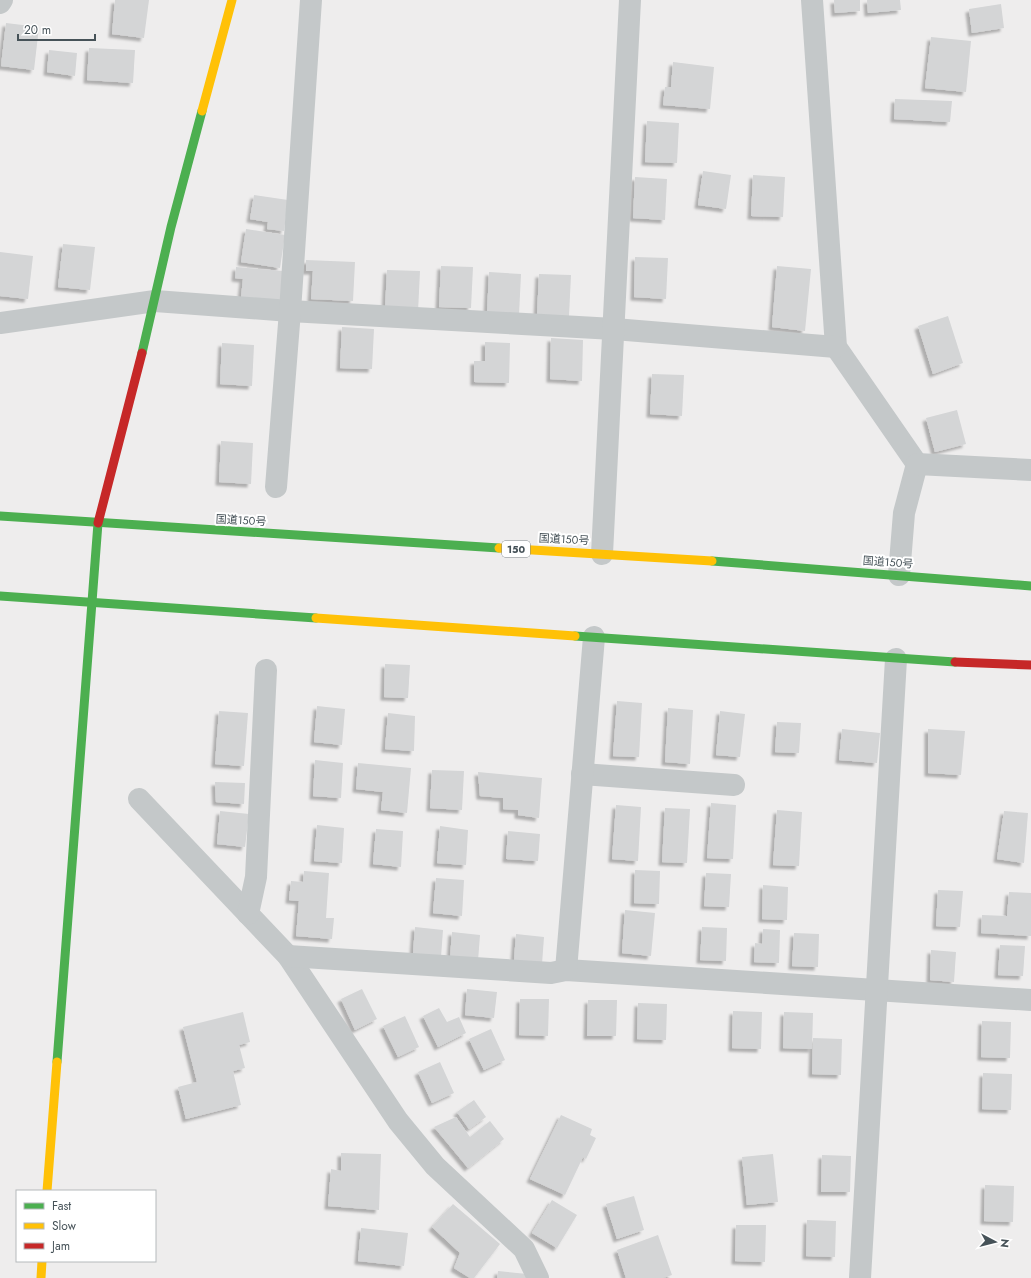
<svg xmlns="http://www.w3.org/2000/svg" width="1031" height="1278" font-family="Jost,'Noto Sans JP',sans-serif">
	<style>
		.building { fill: #d4d5d6; filter: url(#shadow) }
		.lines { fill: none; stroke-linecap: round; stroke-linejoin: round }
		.street { stroke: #c4c8c9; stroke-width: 22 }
		.fast { stroke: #4caf50; stroke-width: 9 }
		.slow { stroke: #ffc107; stroke-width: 9 }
		.jam { stroke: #c62828; stroke-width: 9 }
		.labels { text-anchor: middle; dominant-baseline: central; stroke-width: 4; stroke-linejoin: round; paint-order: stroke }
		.shield { fill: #fff; stroke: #7e868a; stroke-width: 1 }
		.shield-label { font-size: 10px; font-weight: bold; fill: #465258 }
		.street-label { font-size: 11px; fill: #465258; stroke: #fff }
	</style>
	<defs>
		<filter id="shadow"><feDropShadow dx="-3.5" dy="3.5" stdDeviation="1" flood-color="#0004"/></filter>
	</defs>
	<rect width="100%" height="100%" fill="#eeeded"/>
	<g class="building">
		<polygon points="115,0 149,0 144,38 112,34"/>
		<polygon points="834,0 860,0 860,11 835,13"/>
		<polygon points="867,0 900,0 901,10 868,13"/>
		<polygon points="1001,4 1004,28 972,33 969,9"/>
		<polygon points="6,23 39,27 34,70 1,66"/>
		<polygon points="931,37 971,41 966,92 925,88"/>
		<polygon points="89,48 135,50 133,83 87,80"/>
		<polygon points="49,50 77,53 75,76 47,72"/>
		<polygon points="673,62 714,67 710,109 663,105 665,87 671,87"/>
		<polygon points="895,99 952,101 950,122 894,119"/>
		<polygon points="647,121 679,123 677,163 645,162"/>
		<polygon points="703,171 731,175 726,209 698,205"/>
		<polygon points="753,175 785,177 783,217 751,216"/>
		<polygon points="635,177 667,179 665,220 633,218"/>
		<polygon points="254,195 288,200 284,231 267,229 268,222 250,219"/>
		<polygon points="246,229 285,235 280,268 241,262"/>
		<polygon points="63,244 95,247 90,290 58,287"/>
		<polygon points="0,252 33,256 28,299 0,296"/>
		<polygon points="635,257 668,258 666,299 634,297"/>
		<polygon points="306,260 355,262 353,301 311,299 313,271 306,271"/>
		<polygon points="441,266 473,267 471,308 439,307"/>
		<polygon points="777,266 811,269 805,331 772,327"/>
		<polygon points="236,267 283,271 281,301 241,297 243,279 235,278"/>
		<polygon points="387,270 420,271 418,312 385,310"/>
		<polygon points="489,272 521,274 519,315 487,313"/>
		<polygon points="539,274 571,275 569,316 537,315"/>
		<polygon points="948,316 963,363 933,374 918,326"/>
		<polygon points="342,327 374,329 372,369 340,368"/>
		<polygon points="551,338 583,340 582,381 550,379"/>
		<polygon points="485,342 510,343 509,383 474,382 474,361 485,361"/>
		<polygon points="222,343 254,345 252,386 220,384"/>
		<polygon points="652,374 684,375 682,416 650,414"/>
		<polygon points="957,410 966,444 935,452 926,418"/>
		<polygon points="221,441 253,443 251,484 219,482"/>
		<polygon points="385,664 410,665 408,698 384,697"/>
		<polygon points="617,701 642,703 639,757 613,756"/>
		<polygon points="317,706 345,709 342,745 314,742"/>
		<polygon points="668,708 693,710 690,764 665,762"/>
		<polygon points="219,711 248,713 244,766 215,764"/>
		<polygon points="720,711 745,714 740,757 716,755"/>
		<polygon points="388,713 415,716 414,751 385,749"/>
		<polygon points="777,722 801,723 799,753 775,752"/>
		<polygon points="842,729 880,733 877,763 839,760"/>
		<polygon points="928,729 965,731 961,775 928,773"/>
		<polygon points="315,760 343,763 341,798 313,796"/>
		<polygon points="358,763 411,768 407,813 381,810 383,792 356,789"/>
		<polygon points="432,770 464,771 462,810 430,808"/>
		<polygon points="478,772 542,778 539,818 518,815 518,810 503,809 503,798 480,796"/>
		<polygon points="215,782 245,783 244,804 216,802"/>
		<polygon points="711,803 736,805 733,859 707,858"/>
		<polygon points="616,805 641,807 638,861 612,859"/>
		<polygon points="665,808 690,809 687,863 662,862"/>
		<polygon points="777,810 802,812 799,866 773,865"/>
		<polygon points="220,811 249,814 245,847 217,844"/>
		<polygon points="1004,811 1028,813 1024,863 997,859"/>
		<polygon points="317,825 344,828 342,863 314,861"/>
		<polygon points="440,826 468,830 466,865 437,863"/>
		<polygon points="376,829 403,831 401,867 373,864"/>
		<polygon points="508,831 540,834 538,861 506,859"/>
		<polygon points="635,870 660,871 659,904 634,903"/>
		<polygon points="304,871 329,873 326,918 334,918 332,939 296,936 299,901 289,900 291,881 303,882"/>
		<polygon points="706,873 731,874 729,907 704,906"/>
		<polygon points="436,878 464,880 462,916 433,913"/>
		<polygon points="763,885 788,887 787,920 762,919"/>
		<polygon points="938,890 963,891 960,927 936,926"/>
		<polygon points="1009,892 1031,893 1031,936 981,933 982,915 1007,916"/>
		<polygon points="625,910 655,913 651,956 622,953"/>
		<polygon points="415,927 443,930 441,957 413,954"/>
		<polygon points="702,927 727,928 726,961 700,960"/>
		<polygon points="763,929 780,930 779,963 754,962 755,943 762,944"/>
		<polygon points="452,932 480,935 478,961 450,959"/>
		<polygon points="794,933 819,934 818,967 792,966"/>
		<polygon points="516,934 544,937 542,964 514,961"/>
		<polygon points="1000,945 1025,946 1023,976 998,975"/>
		<polygon points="931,950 956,952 954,982 930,980"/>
		<polygon points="362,989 377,1019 355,1030 341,999"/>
		<polygon points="467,989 497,992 494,1018 465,1015"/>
		<polygon points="520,999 549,999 548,1036 519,1035"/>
		<polygon points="588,1000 617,1000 616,1036 587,1036"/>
		<polygon points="638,1003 667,1004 666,1040 637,1039"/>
		<polygon points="439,1008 447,1022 459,1017 466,1033 438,1047 423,1016"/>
		<polygon points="733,1011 762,1012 761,1049 732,1048"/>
		<polygon points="243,1012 250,1042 239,1045 245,1068 233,1071 241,1105 186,1119 178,1087 197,1082 183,1027"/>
		<polygon points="784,1012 813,1013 812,1049 783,1048"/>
		<polygon points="405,1016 419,1047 398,1057 383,1026"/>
		<polygon points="982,1021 1011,1022 1010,1058 981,1057"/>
		<polygon points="491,1029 505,1060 484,1070 469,1039"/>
		<polygon points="813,1038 842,1039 841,1075 812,1074"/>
		<polygon points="440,1062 454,1093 432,1103 418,1072"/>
		<polygon points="983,1073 1012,1074 1011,1110 982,1109"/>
		<polygon points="474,1100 486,1117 469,1129 457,1112"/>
		<polygon points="561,1115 592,1129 590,1135 596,1138 586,1159 583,1157 565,1195 530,1179"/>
		<polygon points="456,1117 470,1137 490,1121 504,1139 468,1168 434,1127"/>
		<polygon points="341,1153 381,1154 379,1210 328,1206 331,1169 341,1171"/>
		<polygon points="773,1154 778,1202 747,1205 742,1157"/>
		<polygon points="822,1155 851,1156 850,1192 821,1192"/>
		<polygon points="985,1185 1014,1186 1013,1222 984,1221"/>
		<polygon points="634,1196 644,1230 617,1239 606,1204"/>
		<polygon points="552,1200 577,1215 557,1248 532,1233"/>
		<polygon points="453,1204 500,1244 474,1278 470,1278 454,1268 460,1253 432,1227"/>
		<polygon points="807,1220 836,1221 835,1257 806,1256"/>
		<polygon points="736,1225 766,1225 765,1262 735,1261"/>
		<polygon points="361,1228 408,1233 404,1266 358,1261"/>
		<polygon points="658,1235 672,1275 663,1278 626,1278 617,1250"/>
		<polygon points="498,1271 527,1274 526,1278 497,1278"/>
	</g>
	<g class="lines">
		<g class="street">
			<polyline points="812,0 836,347 917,464 904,513 899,575"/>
			<polyline points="0,3 2,0"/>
			<polyline points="0,323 155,301 290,311 614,329 836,347"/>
			<polyline points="917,464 1031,470"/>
			<polyline points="276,487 290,311 311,0"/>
			<polyline points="602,554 630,0"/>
			<polyline points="582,774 734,785"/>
			<polyline points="139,799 288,956 398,1121 435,1166 524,1249 538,1278"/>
			<polyline points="248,914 256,877 266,670"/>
			<polyline points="288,956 551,973 566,970 1031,1000"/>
			<polyline points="566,970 594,637"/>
			<polyline points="860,1278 896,659"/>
		</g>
		<g class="fast">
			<polyline points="142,353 171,227 202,111"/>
			<polyline points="0,516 499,548"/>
			<polyline points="712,561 1031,586"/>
			<polyline points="0,596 316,618"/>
			<polyline points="575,636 955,662"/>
			<polyline points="57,1062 98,523"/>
		</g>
		<g class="slow">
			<polyline points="202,111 232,0"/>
			<polyline points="499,548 712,561"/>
			<polyline points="316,618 575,636"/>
			<polyline points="47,1191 57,1062"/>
			<polyline points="41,1278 42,1261"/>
		</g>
		<g class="jam">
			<polyline points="98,523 142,353"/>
			<polyline points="955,662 1031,665"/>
		</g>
	</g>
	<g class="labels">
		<rect class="shield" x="502" y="541" width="28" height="16" rx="3"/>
		<g class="shield-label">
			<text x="516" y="549">150</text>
		</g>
		<g class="street-label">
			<text transform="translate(241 520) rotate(3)">国道150号</text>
			<text transform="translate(564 539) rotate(3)">国道150号</text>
			<text transform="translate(888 562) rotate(4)">国道150号</text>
		</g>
	</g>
	<rect x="16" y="1190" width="140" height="72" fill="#ffffff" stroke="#b5babc"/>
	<rect x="24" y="1203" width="20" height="6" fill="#4caf50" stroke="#b5babc"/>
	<text x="52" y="1210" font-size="12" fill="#465258">Fast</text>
	<rect x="24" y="1223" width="20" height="6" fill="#ffc107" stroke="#b5babc"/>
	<text x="52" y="1230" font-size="12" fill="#465258">Slow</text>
	<rect x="24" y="1243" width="20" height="6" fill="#c62828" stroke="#b5babc"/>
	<text x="52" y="1250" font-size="12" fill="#465258">Jam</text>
	<g transform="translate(995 1242) rotate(97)" stroke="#ffffff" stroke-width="3" paint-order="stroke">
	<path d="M0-3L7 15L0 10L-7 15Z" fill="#465258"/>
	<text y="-6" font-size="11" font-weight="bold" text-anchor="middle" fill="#465258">N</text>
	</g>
	<path d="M18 34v6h77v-6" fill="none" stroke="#465258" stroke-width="2"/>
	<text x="24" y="34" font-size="12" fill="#465258" stroke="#ffffff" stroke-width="3" paint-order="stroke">20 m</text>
</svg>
